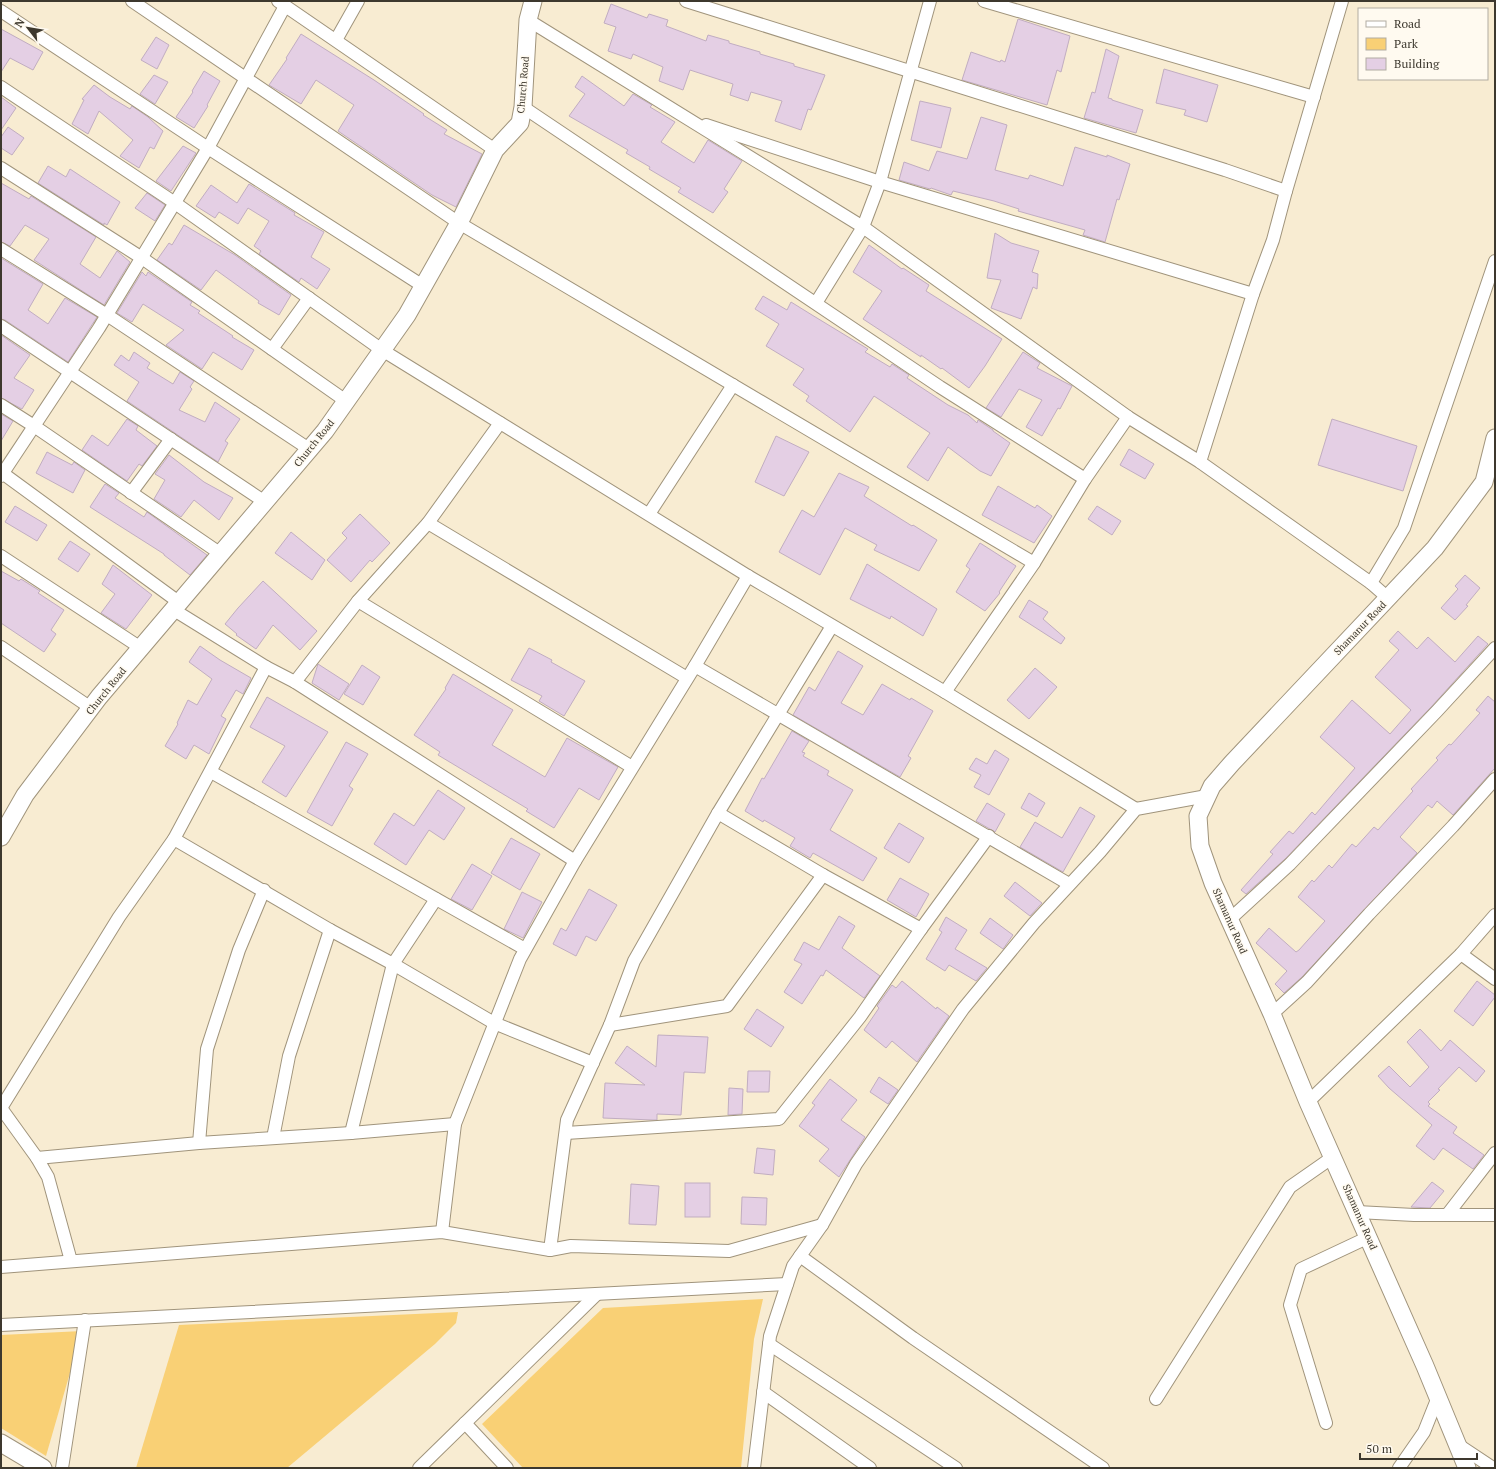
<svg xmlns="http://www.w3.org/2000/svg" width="1496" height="1469" font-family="'PT Serif',serif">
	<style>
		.green { fill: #f9d075 }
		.building { fill: #e4cfe4; stroke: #c1adc1 }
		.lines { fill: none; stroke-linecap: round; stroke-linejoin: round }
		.minor-casing { stroke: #a0947c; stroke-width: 14 }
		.secondary-casing { stroke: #a0947c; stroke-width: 19 }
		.minor { stroke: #fff; stroke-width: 12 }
		.secondary { stroke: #fff; stroke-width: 17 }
		.labels { text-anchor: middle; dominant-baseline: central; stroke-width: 3; stroke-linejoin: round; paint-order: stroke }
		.street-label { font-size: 10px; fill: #3d382e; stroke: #fffaf0 }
	</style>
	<rect width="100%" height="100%" fill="#f8ecd2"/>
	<g class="green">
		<polygon points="763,1299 754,1339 741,1468 523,1468 482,1424 603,1308"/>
		<polygon points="458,1312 456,1323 435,1344 287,1468 136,1468 179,1325"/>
		<polygon points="82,1331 46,1456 1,1428 1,1335"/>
	</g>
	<g class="building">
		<polygon points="611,4 647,18 649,14 668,20 666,26 706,41 708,35 729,41 729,43 760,52 760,54 794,64 794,66 825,75 811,110 808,109 801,130 775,121 782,101 751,92 748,101 730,95 733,84 690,70 683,90 659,81 663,67 633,54 631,59 608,51 616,27 604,23"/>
		<polygon points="1018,19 1070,36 1061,72 1057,70 1047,105 962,80 971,52 1000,62 1001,60 1005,62"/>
		<polygon points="1,29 43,52 33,70 10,58 1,72"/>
		<polygon points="301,34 374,80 424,114 423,115 447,130 444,134 482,154 456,207 432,195 338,131 354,105 316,80 301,104 269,85 287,59 286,58"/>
		<polygon points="156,37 169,45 157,69 141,60"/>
		<polygon points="1106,49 1119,56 1108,98 1112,99 1112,100 1143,110 1136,133 1084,118 1092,92 1095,93"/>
		<polygon points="1164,69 1218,85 1207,122 1184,115 1186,110 1156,103"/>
		<polygon points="204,71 220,81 207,105 208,106 194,128 176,117 193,92 192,91"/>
		<polygon points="154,75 168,82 155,104 140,94"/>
		<polygon points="582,76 624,106 633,94 652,105 650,107 675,122 661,142 694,163 708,140 742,161 724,189 728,192 713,213 678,192 681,188 649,169 650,167 626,153 628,150 569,116 585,94 575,87"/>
		<polygon points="94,85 110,97 130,109 132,106 148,117 163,131 154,149 150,147 139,168 120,156 133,140 99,111 88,134 72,124 84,100 82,99"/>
		<polygon points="1,97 16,108 1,130"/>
		<polygon points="920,101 951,108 941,148 911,140"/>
		<polygon points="981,117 1007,125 995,170 1028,179 1030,175 1063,186 1075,147 1107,157 1107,155 1130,164 1119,200 1117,199 1105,242 1083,235 1085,230 1018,211 1019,209 994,201 953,191 951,195 931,188 930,189 899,180 904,162 929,171 937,151 967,159"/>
		<polygon points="8,127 24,138 12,155 1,148 1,137"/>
		<polygon points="183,146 196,153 171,191 156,181"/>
		<polygon points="48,166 66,177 70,169 120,202 107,225 104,223 104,225 38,183"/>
		<polygon points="1,183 29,199 31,196 96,237 80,264 100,278 117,251 130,262 104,305 34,260 49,239 25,225 10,246 1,242"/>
		<polygon points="249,184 295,213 294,215 324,232 311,257 330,269 317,289 301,278 299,282 259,254 261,251 254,246 269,221 248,208 238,224 219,212 215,218 196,206 211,185 237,203"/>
		<polygon points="147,193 165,205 155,221 135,208"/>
		<polygon points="184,225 235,255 291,295 279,315 258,303 259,301 216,270 201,290 157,260 169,243 172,245"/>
		<polygon points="995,233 1011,243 1039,251 1032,272 1038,274 1037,289 1033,287 1021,319 991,308 1001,280 987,278"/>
		<polygon points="869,245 902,269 903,268 929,285 926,291 1002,339 985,366 969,388 942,368 941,369 921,355 921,357 863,319 882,291 853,272"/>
		<polygon points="1,258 43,284 28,310 48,324 65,298 97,317 68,362 5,320 1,319"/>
		<polygon points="142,272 146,276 148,272 192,302 190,305 200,311 198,313 233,336 232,337 254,350 242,370 213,352 202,369 166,345 184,330 143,304 132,322 117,313"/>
		<polygon points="763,296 787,310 791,302 812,315 868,349 865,352 890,367 892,364 909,375 907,378 948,405 968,415 977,423 978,420 993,430 993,431 1010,443 991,476 980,471 948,447 928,481 907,467 930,433 874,396 850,432 806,401 809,396 793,385 804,369 766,346 779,324 755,309"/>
		<polygon points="1,335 30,355 14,378 34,390 22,409 1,398"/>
		<polygon points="134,352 150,363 147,368 173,384 180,372 194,381 190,387 192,389 179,410 205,422 215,402 240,419 225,441 228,443 218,462 127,401 139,382 114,365 121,355 129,361"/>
		<polygon points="1023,352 1040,363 1037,368 1072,386 1060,409 1058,408 1042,436 1026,427 1042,400 1019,389 1001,417 986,408"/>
		<polygon points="1,414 13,421 1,441"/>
		<polygon points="127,419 138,426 136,430 157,446 142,466 139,464 127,481 82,450 92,435 108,446"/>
		<polygon points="1332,419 1417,446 1403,491 1318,465"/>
		<polygon points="776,436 809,452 784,496 755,482"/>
		<polygon points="1129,449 1154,464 1145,479 1120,465"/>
		<polygon points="47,452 72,465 74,462 85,470 73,493 36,473"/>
		<polygon points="169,455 204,482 233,498 219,520 194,500 181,517 154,499 165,480 155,474"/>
		<polygon points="839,473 869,487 864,496 912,526 913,525 937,540 919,571 874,550 877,545 845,528 820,575 779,552 802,510 814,517"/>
		<polygon points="105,484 119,493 115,498 144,517 147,512 207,555 190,575 164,555 164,554 90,507"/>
		<polygon points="998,486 1035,508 1037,505 1052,516 1034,543 982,515"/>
		<polygon points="15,506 47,525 37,541 5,522"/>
		<polygon points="1097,506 1121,521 1112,535 1088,519"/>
		<polygon points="360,514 390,543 372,562 370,560 351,582 327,560 347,538 342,533"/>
		<polygon points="291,532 325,560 312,580 275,553"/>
		<polygon points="70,541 90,554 78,572 58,559"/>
		<polygon points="980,543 1016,566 999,592 1000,593 985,611 956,592 970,569 966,566"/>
		<polygon points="867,564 937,609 923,636 891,616 890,619 850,599"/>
		<polygon points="113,565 152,595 126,629 101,613 115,594 102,584"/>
		<polygon points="1,571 19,581 21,579 40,591 38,593 64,610 51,630 56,634 44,652 1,623"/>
		<polygon points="1465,575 1480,588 1466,605 1468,606 1455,620 1441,608 1458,589 1455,586"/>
		<polygon points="263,581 317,631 300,650 273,625 256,649 236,635 237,634 225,624 238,608"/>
		<polygon points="1029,600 1048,612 1043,619 1065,638 1061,644 1019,617"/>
		<polygon points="1398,631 1417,649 1428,637 1455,662 1478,636 1488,644 1432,706 1285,859 1246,894 1241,890 1273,854 1270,852 1289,831 1293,834 1312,812 1315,815 1355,768 1320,737 1352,700 1390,734 1411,710 1375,677 1399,650 1389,641"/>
		<polygon points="200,646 220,660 251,678 243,694 236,690 221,716 226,719 209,754 194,745 186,759 165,746 178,724 177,723 188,700 197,705 212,679 189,662"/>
		<polygon points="529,648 552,660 551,662 585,681 564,716 539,701 542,696 511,680"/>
		<polygon points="838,651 863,666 841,703 863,715 882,684 910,700 911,698 933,711 908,756 911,758 900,777 793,715 809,687 815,691"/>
		<polygon points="318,664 349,684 339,700 312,683"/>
		<polygon points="362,665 380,677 363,705 344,694"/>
		<polygon points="1035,668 1057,687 1029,719 1007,700"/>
		<polygon points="453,674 513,710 492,745 545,777 567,738 618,767 599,800 579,788 554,828 526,811 528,809 438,755 440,752 414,735 446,689 445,688"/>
		<polygon points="1488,696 1495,702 1495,768 1453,815 1437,801 1432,808 1428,805 1400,837 1417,853 1302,977 1284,993 1275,984 1287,971 1256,943 1269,928 1296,952 1299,950 1325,921 1298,897 1312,880 1314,882 1329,865 1332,868 1352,844 1356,847 1374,827 1378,830 1413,791 1411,789 1438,760 1436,758 1449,744 1451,745 1480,713 1476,710"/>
		<polygon points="267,697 328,732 286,797 262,782 285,746 250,727"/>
		<polygon points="792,731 809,741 802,752 805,753 803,756 829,771 827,775 853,790 830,830 877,858 863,881 813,853 810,858 790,846 795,838 764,820 763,822 745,811 762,778 764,779"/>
		<polygon points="346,742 368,754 349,786 353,789 332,826 307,812"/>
		<polygon points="995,750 1009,759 989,795 974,787 981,775 969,769 976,758 987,764"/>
		<polygon points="438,790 465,808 444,840 429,830 406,865 374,844 394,813 414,826"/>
		<polygon points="1029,793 1045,803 1037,817 1021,808"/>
		<polygon points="987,803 1005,814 995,832 976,821"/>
		<polygon points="1080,807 1095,816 1063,872 1020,847 1035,822 1062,838"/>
		<polygon points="899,823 924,838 909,863 884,848"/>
		<polygon points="511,838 540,854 520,890 491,873"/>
		<polygon points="472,864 492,876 472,910 451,899"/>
		<polygon points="900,878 929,894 916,917 887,900"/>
		<polygon points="1015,882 1042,903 1030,916 1004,896"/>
		<polygon points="589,889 617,905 596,941 586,936 576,956 553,944 561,928 566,931"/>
		<polygon points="522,892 542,902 523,938 504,929"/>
		<polygon points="839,916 855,926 842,948 880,976 864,998 826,970 823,976 821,975 802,1004 784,992 802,964 794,960 804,942 819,950"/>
		<polygon points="946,917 967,930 955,949 987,968 976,981 949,965 945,971 926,959 942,932 939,930"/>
		<polygon points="990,918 1013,935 1003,949 980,933"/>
		<polygon points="902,981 936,1009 937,1007 949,1016 917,1062 892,1041 886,1048 864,1030 879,1008 877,1006 892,985 896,988"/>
		<polygon points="1477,981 1495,995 1495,997 1473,1026 1454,1011"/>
		<polygon points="757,1009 784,1027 771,1047 744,1029"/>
		<polygon points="1420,1029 1441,1051 1450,1040 1485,1071 1476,1082 1459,1067 1438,1089 1440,1090 1428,1102 1430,1104 1428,1106 1457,1127 1453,1133 1484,1155 1473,1169 1443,1148 1434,1160 1416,1146 1432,1125 1389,1088 1378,1076 1389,1066 1410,1087 1429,1067 1407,1042"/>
		<polygon points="658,1035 708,1037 705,1073 684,1072 681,1115 657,1114 657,1120 653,1120 603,1118 605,1083 645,1085 615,1063 627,1046 656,1067"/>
		<polygon points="748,1071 770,1071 769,1092 747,1092"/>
		<polygon points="879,1077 898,1090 888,1104 870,1092"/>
		<polygon points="830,1079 857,1100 841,1120 865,1137 839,1177 819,1161 829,1149 799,1126 815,1105 812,1103"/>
		<polygon points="729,1088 743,1089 742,1114 728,1115"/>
		<polygon points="757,1148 775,1150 773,1175 754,1173"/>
		<polygon points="1432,1182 1444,1191 1430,1208 1411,1207"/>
		<rect x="685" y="1183" width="25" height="34"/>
		<polygon points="631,1184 659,1186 656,1225 629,1224"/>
		<polygon points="742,1197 767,1198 766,1225 741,1224"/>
	</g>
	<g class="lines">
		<g class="minor-casing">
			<g id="minor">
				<polyline points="132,1 459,223 1034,563"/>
				<polyline points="278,1 495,150"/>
				<polyline points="686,1 1225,170 1286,191 1273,240 1253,294 1200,462"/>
				<polyline points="984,1 1314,97"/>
				<polyline points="1,11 208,148 423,286"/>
				<polyline points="528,20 863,227 1128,417 1200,462 1371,583 1388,598"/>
				<polyline points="336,40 358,1"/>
				<polyline points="1,87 175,203 382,350 748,576 945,692 1136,809"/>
				<polyline points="523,107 940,387 1085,479"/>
				<polyline points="706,125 880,182 1253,294"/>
				<polyline points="1,168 142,258 346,401"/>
				<polyline points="1286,191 1342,1"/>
				<polyline points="1,249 107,315 309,449"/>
				<polyline points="816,303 863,227 880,182 930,1"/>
				<polyline points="1,326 265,502"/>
				<polyline points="272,349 309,298"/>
				<polyline points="1,405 34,426 221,554"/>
				<polyline points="1,472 180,603"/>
				<polyline points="1,476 99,328 208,148 285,6"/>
				<polyline points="131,493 171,439"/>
				<polyline points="649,514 733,385"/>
				<polyline points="428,523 687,678"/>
				<polyline points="1,556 141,648"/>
				<polyline points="1371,583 1404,528 1495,261"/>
				<polyline points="358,601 632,767"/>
				<polyline points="174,610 266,667 295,682 575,861"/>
				<polyline points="1,647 91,708"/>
				<polyline points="695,666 1069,884"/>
				<polyline points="295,682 358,601 428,523 500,423"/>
				<polyline points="945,692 1034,563 1085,479 1128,417"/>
				<polyline points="211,772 525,949"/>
				<polyline points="718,813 823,875 921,929"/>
				<polyline points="174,839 330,930 393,964 494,1023 593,1063"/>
				<polyline points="1229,920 1290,864 1437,711 1495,648"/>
				<polyline points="1461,954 1495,979"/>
				<polyline points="1272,1014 1307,982 1369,914 1453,826 1495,779"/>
				<polyline points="610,1025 727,1006 823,875"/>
				<polyline points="1308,1102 1461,954 1495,915"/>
				<polyline points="1,1108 119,917 174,839 266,667"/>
				<polyline points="1,1108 37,1158 48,1177 71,1261"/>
				<polyline points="351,1133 393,964 436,899"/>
				<polyline points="566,1133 779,1119 860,1017 921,929 989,836"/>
				<polyline points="273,1138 289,1056 330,930"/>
				<polyline points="199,1143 207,1049 239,950 264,890"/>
				<polyline points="37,1158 199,1143 351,1133 455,1124"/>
				<polyline points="1357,1212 1414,1215 1495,1215"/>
				<polyline points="1447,1215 1495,1153"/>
				<polyline points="442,1232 455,1124 520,959 575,861 695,666 748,576"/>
				<polyline points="550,1250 567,1120 610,1025 634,961 718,813 832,626"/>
				<polyline points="800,1256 913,1338 1103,1468"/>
				<polyline points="1,1267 442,1232 550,1250 571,1246 729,1251 822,1225"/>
				<polyline points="1,1325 787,1284"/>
				<polyline points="769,1344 956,1468"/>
				<polyline points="763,1392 870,1468"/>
				<polyline points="1156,1399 1290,1187 1333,1157"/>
				<polyline points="465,1423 507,1468"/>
				<polyline points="1326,1423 1290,1305 1301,1269 1369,1237"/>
				<polyline points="1457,1444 1493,1468"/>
				<polyline points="62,1468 85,1320"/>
				<polyline points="419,1468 597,1294"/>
				<polyline points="754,1468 770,1336 793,1266 822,1225 856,1164 963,1009 1034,923 1100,852 1136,809 1207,796"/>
				<polyline points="1399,1468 1424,1432 1438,1397"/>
			</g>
		</g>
		<g class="secondary-casing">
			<g id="secondary">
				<polyline points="1,837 25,795 99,697 325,431 407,315 459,223 495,150 520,123 523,107 528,20 533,1"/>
				<polyline points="1,1443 43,1468"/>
				<polyline points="1467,1468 1425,1366 1308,1102 1272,1014 1213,883 1200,846 1198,816 1212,786 1232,763 1435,548 1484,482 1495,438"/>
			</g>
		</g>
		<use href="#minor" class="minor"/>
		<use href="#secondary" class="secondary"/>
	</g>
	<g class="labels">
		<g class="street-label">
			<text transform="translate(523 85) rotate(-85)">Church Road</text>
			<text transform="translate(314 443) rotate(-51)">Church Road</text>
			<text transform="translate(1360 628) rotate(-46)">Shamanur Road</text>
			<text transform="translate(106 691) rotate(-51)">Church Road</text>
			<text transform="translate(1230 921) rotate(66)">Shamanur Road</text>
			<text transform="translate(1360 1217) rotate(66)">Shamanur Road</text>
		</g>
	</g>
	<rect width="1496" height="1469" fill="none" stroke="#3d382e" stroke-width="4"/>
	<rect x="1358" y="8" width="130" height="72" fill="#fffaf0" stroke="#b1aca2"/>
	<rect x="1366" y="21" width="20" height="6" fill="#ffffff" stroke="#b1aca2"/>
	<text x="1394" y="28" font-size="12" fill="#3d382e">Road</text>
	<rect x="1366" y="38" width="20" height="12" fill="#f9d075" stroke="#b1aca2"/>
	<text x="1394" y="48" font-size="12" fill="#3d382e">Park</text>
	<rect x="1366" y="58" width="20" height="12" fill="#e4cfe4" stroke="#b1aca2"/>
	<text x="1394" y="68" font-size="12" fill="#3d382e">Building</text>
	<g transform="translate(28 28) rotate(301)" stroke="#fffaf0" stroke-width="3" paint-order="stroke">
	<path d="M0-3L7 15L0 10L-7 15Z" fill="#3d382e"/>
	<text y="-6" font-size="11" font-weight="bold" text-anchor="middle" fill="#3d382e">N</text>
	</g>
	<path d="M1360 1453v6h117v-6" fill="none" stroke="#3d382e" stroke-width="2"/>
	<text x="1366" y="1453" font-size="12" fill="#3d382e" stroke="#fffaf0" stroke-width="3" paint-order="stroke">50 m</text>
</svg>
